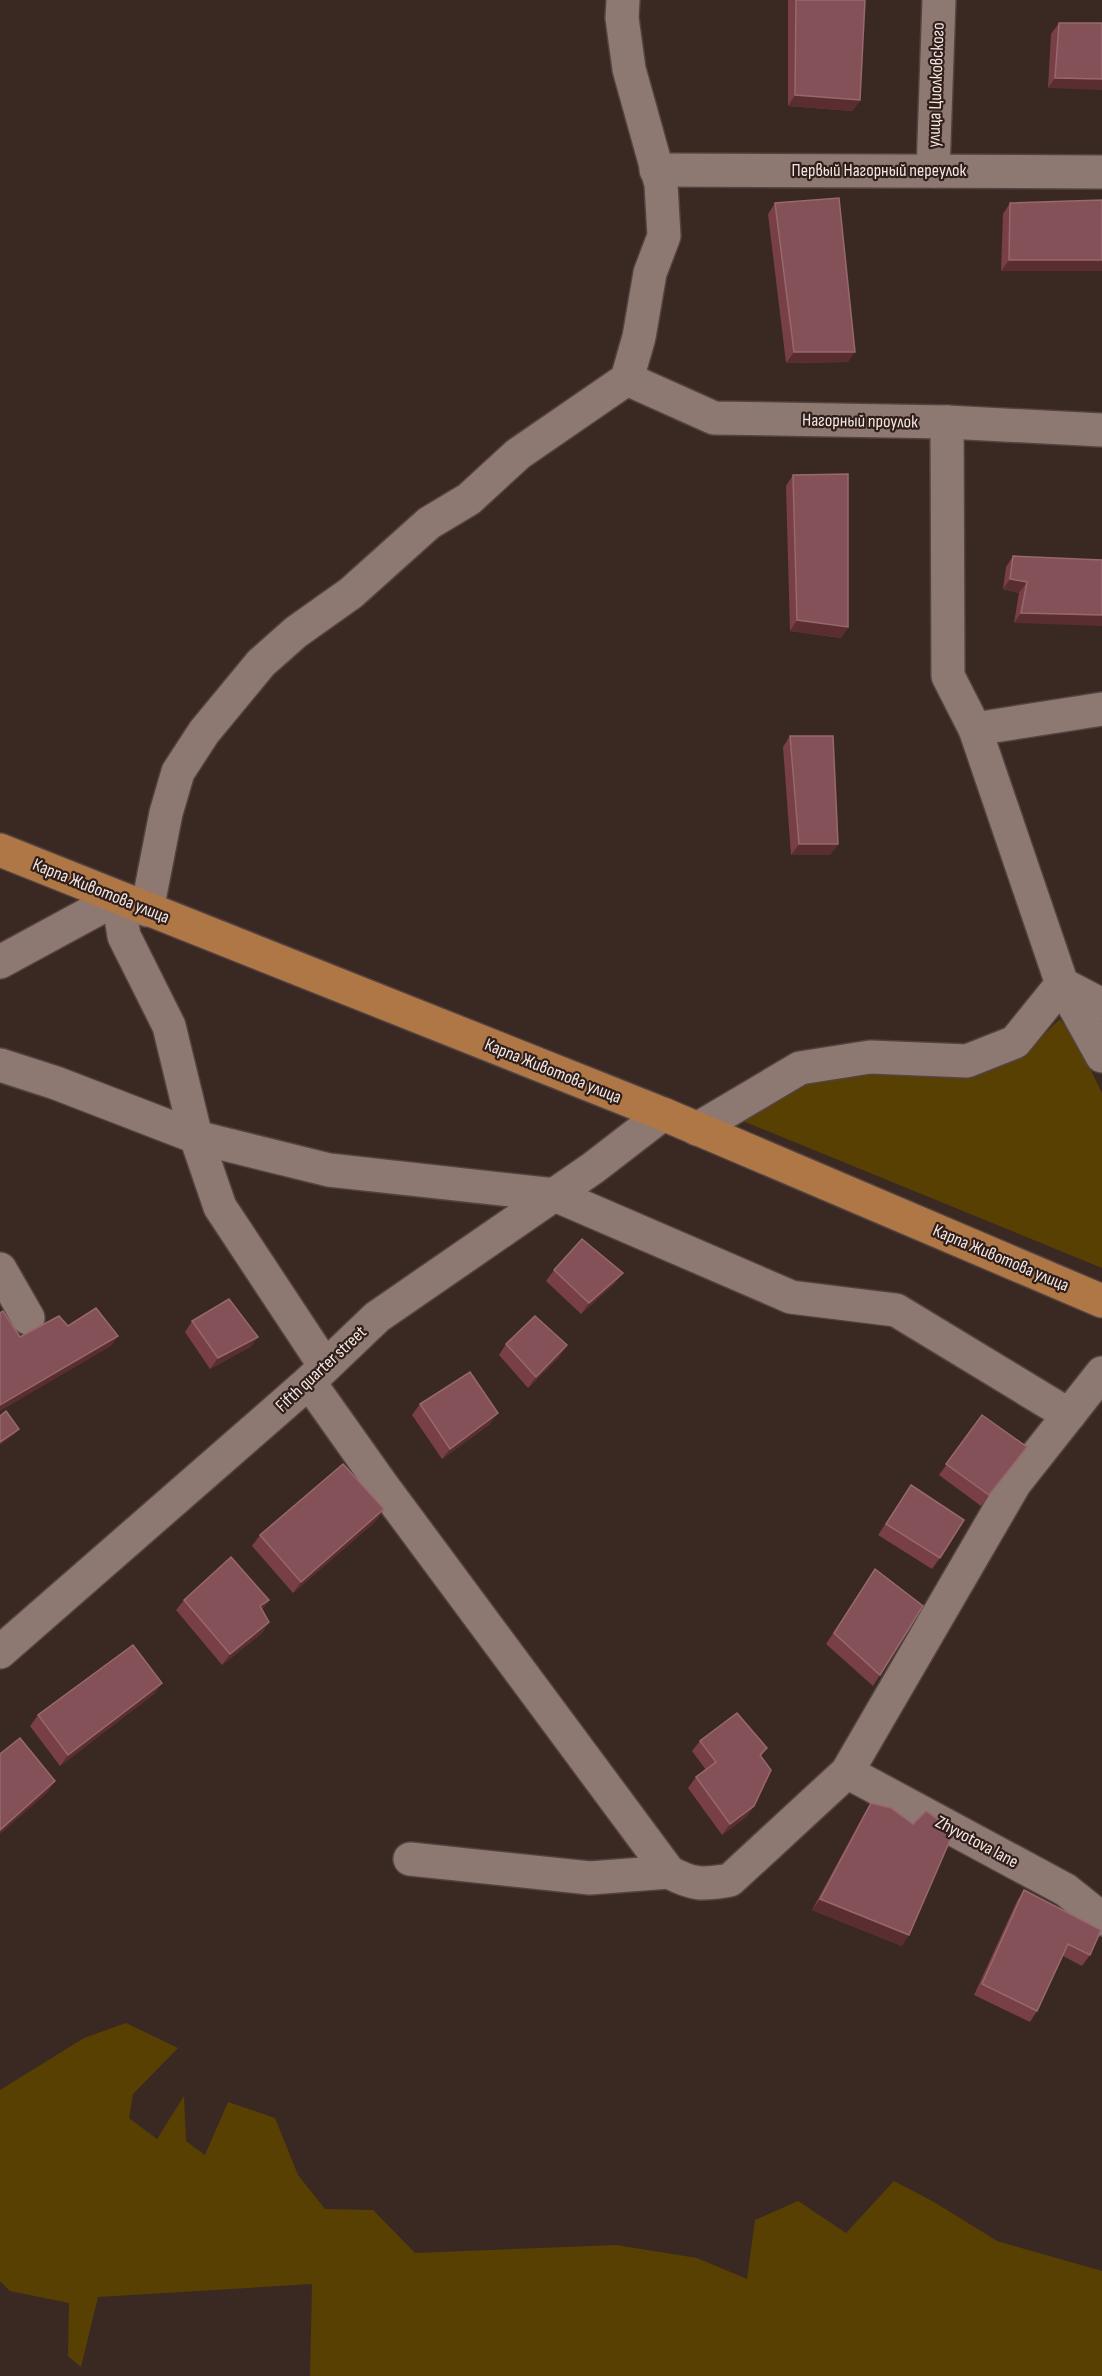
<svg xmlns="http://www.w3.org/2000/svg" width="1102" height="2376" font-family="'Sofia Sans Condensed',sans-serif">
	<style>
		.green { fill: #584003 }
		.lines { fill: none; stroke-linecap: round; stroke-linejoin: round }
		.minor-casing { stroke: #534340; stroke-width: 36 }
		.major-casing { stroke: #534340; stroke-width: 36 }
		.minor { stroke: #8e7872; stroke-width: 33 }
		.major { stroke: #b07746; stroke-width: 33 }
		.wall { fill: #783f47 }
		.shaded-wall { fill: #5a2e31 }
		.building { fill: #855158; stroke: #97686d; stroke-width: 1.5 }
		.labels { text-anchor: middle; dominant-baseline: central; stroke-width: 4.5; stroke-linejoin: round; paint-order: stroke }
		.street-label { font-size: 18px; fill: #f3e6e3; stroke: #2f1e19 }
	</style>
	<rect width="100%" height="100%" fill="#3a2823"/>
	<g class="green">
		<polygon points="1060,1019 1078,1044 1102,1093 1102,1268 738,1119 810,1081 855,1074 938,1075 1035,1043"/>
		<polygon points="126,2023 178,2048 133,2094 129,2118 157,2139 184,2096 186,2141 205,2155 228,2102 275,2118 298,2175 325,2209 373,2210 415,2253 616,2245 697,2258 747,2279 755,2220 798,2201 846,2233 894,2181 934,2202 997,2241 1102,2271 1102,2376 310,2376 312,2284 98,2297 81,2367 68,2356 69,2303 10,2291 0,2281 0,2090 84,2038"/>
	</g>
	<g class="lines">
		<g class="minor-casing">
			<g id="minor">
				<polyline points="656,170 1102,172"/>
				<polyline points="933,171 939,0"/>
				<polyline points="627,379 714,418 947,422 1102,430"/>
				<polyline points="947,422 948,676 975,729 1062,984 1102,1056"/>
				<polyline points="975,729 1102,709"/>
				<polyline points="147,910 166,813 178,772 204,732 261,663 296,632 351,593 429,523 469,499 518,454 627,379 639,337 650,273 664,236 661,184 629,69 622,18 623,0"/>
				<polyline points="0,962 118,898 124,936 169,1026 196,1137 220,1207 325,1366"/>
				<polyline points="0,1065 56,1083 196,1137 329,1170 555,1195 791,1297 896,1310 1069,1415"/>
				<polyline points="697,1129 800,1068 870,1057 967,1061 1015,1042 1062,984 1102,1005"/>
				<polyline points="0,1269 28,1318"/>
				<path d="M 309,1382 L 382,1485 L 669,1872 C 693,1885 703,1885 730,1880 L 847,1772 L 1015,1483 L 1102,1373"/>
				<polyline points="0,1652 309,1382 377,1317 593,1168 663,1114"/>
				<polyline points="847,1772 1066,1890 1102,1919"/>
				<polyline points="410,1859 590,1878 669,1872"/>
			</g>
		</g>
		<g class="major-casing">
			<polyline id="major" points="0,850 663,1114 1102,1301"/>
		</g>
		<use href="#minor" class="minor"/>
		<use href="#major" class="major"/>
	</g>
	<g class="wall">
		<polygon points="788,0 865,0 860,100 852,111 788,106"/>
		<polygon points="1059,23 1102,23 1048,88 1051,34"/>
		<polygon points="1102,200 1102,271 1001,271 1003,214 1010,203"/>
		<polygon points="775,203 848,362 786,363 768,214"/>
		<polygon points="793,475 848,627 841,638 790,631 786,486"/>
		<polygon points="1013,556 1102,560 1014,623 1019,593 1003,589 1006,567"/>
		<polygon points="790,736 838,844 830,855 791,855 783,747"/>
		<polygon points="554,1270 615,1283 581,1314 546,1281"/>
		<polygon points="192,1321 258,1337 250,1347 210,1369 185,1332"/>
		<polygon points="506,1344 560,1356 528,1388 499,1355"/>
		<polygon points="420,1404 490,1424 442,1459 412,1415"/>
		<polygon points="982,1415 1019,1457 981,1506 939,1475"/>
		<polygon points="911,1485 940,1558 932,1569 878,1535"/>
		<polygon points="377,1520 293,1593 252,1546 260,1535"/>
		<polygon points="875,1569 880,1675 873,1686 826,1644"/>
		<polygon points="184,1600 269,1600 262,1610 269,1622 262,1633 222,1665 176,1610"/>
		<polygon points="155,1693 60,1766 30,1726 38,1715"/>
		<polygon points="700,1741 767,1748 761,1756 754,1806 746,1817 722,1835 688,1788 696,1777 706,1770 692,1751"/>
		<polygon points="871,1803 902,1946 812,1910 864,1814"/>
		<polygon points="1024,1890 1090,1955 1082,1966 1063,1956 1037,2011 1030,2022 974,1995 1017,1901"/>
	</g>
	<g class="shaded-wall">
		<polygon points="1055,78 1102,79 1102,90 1048,88"/>
		<polygon points="795,95 860,100 852,111 788,106"/>
		<polygon points="1009,260 1102,260 1102,271 1001,271"/>
		<polygon points="794,352 855,352 848,362 786,363"/>
		<polygon points="1010,579 1027,582 1019,593 1003,589"/>
		<polygon points="1021,613 1102,615 1102,626 1014,623"/>
		<polygon points="797,620 848,627 841,638 790,631"/>
		<polygon points="799,844 838,844 830,855 791,855"/>
		<polygon points="623,1273 615,1283 581,1314 589,1303"/>
		<polygon points="118,1336 111,1346 0,1411 0,1405"/>
		<polygon points="258,1337 250,1347 210,1369 218,1358"/>
		<polygon points="567,1345 560,1356 528,1388 536,1377"/>
		<polygon points="498,1413 490,1424 442,1459 450,1449"/>
		<polygon points="19,1429 15,1434 0,1445 0,1442"/>
		<polygon points="384,1509 377,1520 293,1593 301,1582"/>
		<polygon points="269,1600 261,1611 260,1606"/>
		<polygon points="269,1622 262,1633 222,1665 230,1654"/>
		<polygon points="162,1683 155,1693 60,1766 68,1755"/>
		<polygon points="55,1781 48,1792 0,1834 0,1830"/>
		<polygon points="754,1806 746,1817 722,1835 730,1824"/>
		<polygon points="820,1899 909,1935 902,1946 812,1910"/>
	</g>
	<g class="building">
		<polygon points="796,0 865,0 860,100 795,95"/>
		<polygon points="1059,23 1102,23 1102,79 1055,78"/>
		<polygon points="839,198 855,352 794,352 775,203"/>
		<polygon points="1102,200 1102,260 1009,260 1010,203"/>
		<polygon points="848,474 848,627 797,620 793,475"/>
		<polygon points="1013,556 1102,560 1102,615 1021,613 1027,582 1010,579"/>
		<polygon points="790,736 833,736 838,844 799,844"/>
		<polygon points="582,1239 623,1273 589,1303 554,1270"/>
		<polygon points="229,1299 258,1337 218,1358 192,1321"/>
		<polygon points="96,1308 118,1336 0,1405 0,1313 3,1311 20,1337 59,1316 68,1326"/>
		<polygon points="535,1316 567,1345 536,1377 506,1344"/>
		<polygon points="470,1372 498,1413 450,1449 420,1404"/>
		<polygon points="6,1411 19,1429 0,1442 0,1416"/>
		<polygon points="982,1415 1027,1447 989,1495 946,1464"/>
		<polygon points="343,1464 384,1509 301,1582 260,1535"/>
		<polygon points="911,1485 964,1520 940,1558 886,1524"/>
		<polygon points="231,1557 269,1600 260,1606 269,1622 230,1654 184,1600"/>
		<polygon points="875,1569 923,1606 880,1675 834,1633"/>
		<polygon points="133,1645 162,1683 68,1755 38,1715"/>
		<polygon points="737,1713 767,1748 760,1755 771,1770 754,1806 730,1824 696,1777 716,1762 700,1741"/>
		<polygon points="20,1738 55,1781 0,1830 0,1754"/>
		<polygon points="871,1803 891,1808 913,1824 926,1811 954,1831 909,1935 820,1899"/>
		<polygon points="1024,1890 1101,1930 1090,1955 1068,1944 1037,2011 982,1984"/>
	</g>
	<g class="labels">
		<g class="street-label">
			<text transform="translate(936 85) rotate(-88)">улица Циолковского</text>
			<text x="879" y="170">Первый Нагорный переулок</text>
			<text transform="translate(860 421) rotate(1)">Нагорный проулок</text>
			<text transform="translate(101 891) rotate(22)">Карпа Животова улица</text>
			<text transform="translate(553 1071) rotate(22)">Карпа Животова улица</text>
			<text transform="translate(1001 1258) rotate(23)">Карпа Животова улица</text>
			<text transform="translate(321 1369) rotate(-43)">Fifth quarter street</text>
			<text transform="translate(977 1842) rotate(28)">Zhyvotova lane</text>
		</g>
	</g>
</svg>
